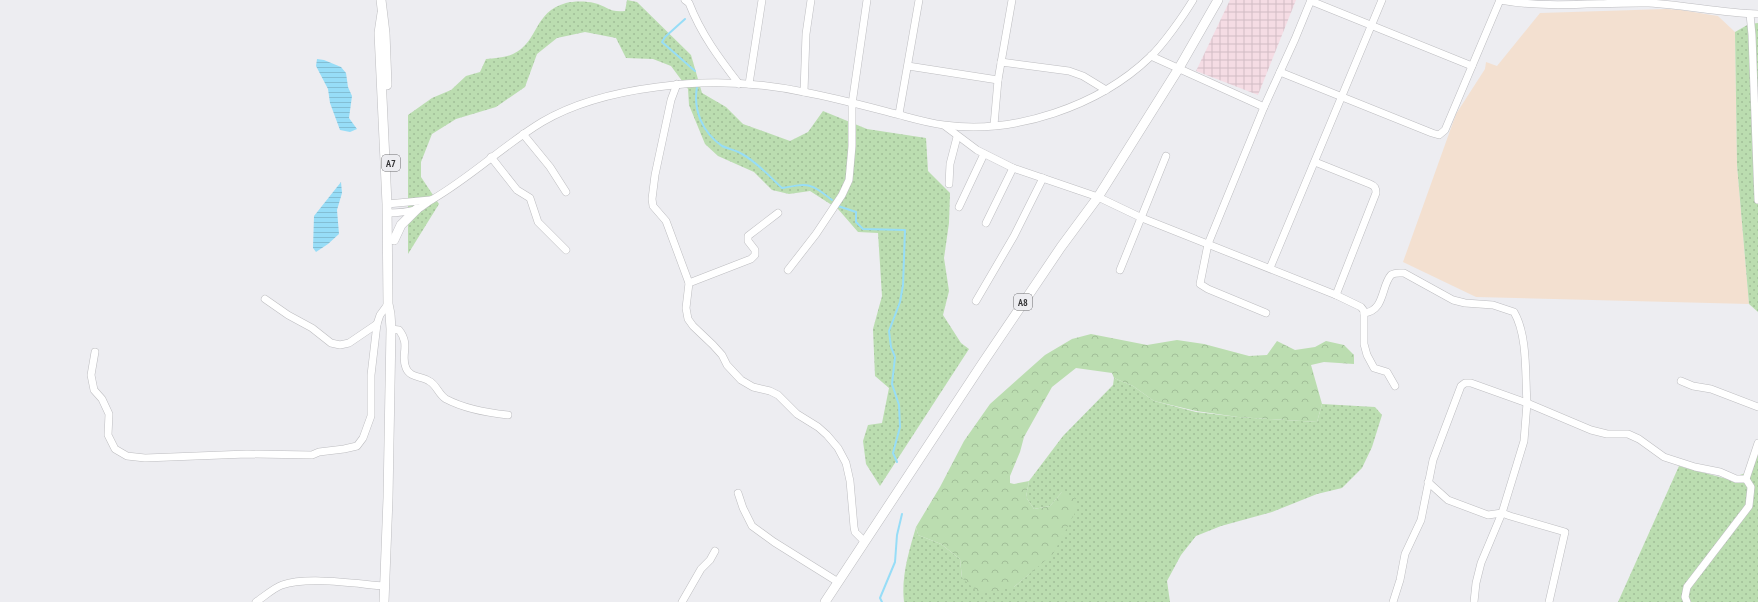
<svg xmlns="http://www.w3.org/2000/svg" width="1758" height="602" font-family="'PT Sans Narrow',sans-serif">
	<style>
		.industrial { fill: url(#industrial-grid) }
		.education { fill: #f3e0d0 }
		.grass { fill: url(#grass-dots) }
		.forest { fill: url(#forest-crowns) }
		.water { fill: url(#water-rules) }
		.lines { fill: none; stroke-linecap: round; stroke-linejoin: round }
		.stream { stroke: #97ddf7; stroke-width: 2 }
		.minor-casing { stroke: #bdbdc0; stroke-width: 8 }
		.major-casing { stroke: #bdbdc0; stroke-width: 10 }
		.minor { stroke: #fff; stroke-width: 7 }
		.major { stroke: #fff; stroke-width: 9 }
		.labels { text-anchor: middle; dominant-baseline: central; stroke-width: 4; stroke-linejoin: round; paint-order: stroke }
		.shield { fill: #ededf1; stroke: #6a6a6d; stroke-width: 1 }
		.shield-label { font-size: 10px; font-weight: bold; fill: #323234 }
	</style>
	<defs>
		<pattern id="industrial-grid" width="8" height="8" patternUnits="userSpaceOnUse"><rect width="8" height="8" fill="#f5dce4"/><path d="M0 4h8M4 0v8" fill="none" stroke="#d2bdc4"/></pattern>
		<pattern id="grass-dots" width="8" height="8" patternUnits="userSpaceOnUse"><rect width="8" height="8" fill="#bbddb0"/><path d="M2 2h.1M6 6h.1" fill="none" stroke="#a1be98" stroke-width="1.8" stroke-linecap="round"/></pattern>
		<pattern id="forest-crowns" width="20" height="18" patternUnits="userSpaceOnUse"><rect width="20" height="18" fill="#bbddb0"/><path d="M2 6a3 3 0 1 1 6 0M12 15a3 3 0 1 1 6 0" fill="none" stroke="#a1be98"/></pattern>
		<pattern id="water-rules" width="6" height="5" patternUnits="userSpaceOnUse"><rect width="6" height="5" fill="#97ddf7"/><path d="M0 2.5h6" fill="none" stroke="#83bed4"/></pattern>
	</defs>
	<rect width="100%" height="100%" fill="#ededf1"/>
	<polygon class="industrial" points="1230,0 1296,0 1258,95 1196,71"/>
	<polygon class="education" points="1666,9 1681,10 1718,16 1735,32 1737,165 1749,304 1476,297 1403,262 1456,114 1485,69 1486,62 1497,66 1540,13"/>
	<g class="grass">
		<path d="M 627,0 L 637,2 L 691,55 L 702,93 L 726,107 L 743,124 L 790,141 L 808,132 L 823,111 L 867,129 L 926,138 L 928,171 L 950,193 L 949,223 L 944,258 L 949,291 L 943,315 L 961,343 L 969,349 L 880,486 L 866,464 L 863,441 L 868,425 L 882,423 L 889,388 L 875,376 L 873,329 L 882,296 L 878,233 L 858,232 L 838,209 L 810,191 L 789,194 L 772,190 L 754,172 L 718,156 L 705,144 L 689,105 L 688,89 L 671,66 L 653,59 L 626,58 L 616,38 L 585,32 L 557,38 L 537,54 L 525,87 L 496,107 L 456,119 L 432,134 L 421,162 L 421,177 L 439,204 L 408,254 L 408,115 L 432,98 L 451,90 L 466,76 L 480,72 L 486,59 C 495,58 505,58 513,54 C 539,42 533,12 566,3 C 573,1 587,1 594,3 C 607,6 610,13 625,11 Z"/>
		<polygon points="1758,23 1758,312 1749,304 1737,165 1735,32 1749,24"/>
		<path d="M 1114,378 L 1133,386 L 1154,401 L 1196,412 L 1238,417 L 1317,422 L 1322,404 L 1375,407 L 1382,415 L 1372,447 L 1362,468 L 1342,488 L 1317,494 L 1272,512 L 1221,526 L 1196,536 L 1181,555 L 1167,581 L 1170,602 L 904,602 C 901,577 909,551 916,527 L 918,535 L 941,544 L 960,559 L 962,578 L 1014,587 L 1029,574 L 1062,492 L 1050,506 L 1034,509 L 1026,497 L 1029,481 L 1063,436 L 1113,385 Z"/>
		<polygon points="1758,442 1758,602 1618,602 1679,466 1727,479 1746,473"/>
	</g>
	<polygon class="forest" points="1091,334 1147,345 1177,340 1204,344 1249,356 1267,355 1277,341 1295,350 1315,347 1326,341 1344,345 1354,355 1354,364 1324,362 1311,365 1322,404 1317,422 1238,417 1196,411 1154,401 1133,386 1114,378 1112,373 1076,368 1052,387 1024,437 1020,452 1010,476 1010,483 1014,484 1029,481 1026,497 1034,509 1050,506 1062,492 1076,498 1076,511 1053,554 1014,587 980,594 962,578 960,559 941,544 918,535 916,527 940,487 964,441 990,404 1045,355 1072,339"/>
	<g class="water">
		<polygon points="317,59 324,60 341,67 346,73 348,87 352,96 349,118 357,129 350,132 340,130 330,103 328,89 316,66"/>
		<polygon points="341,182 342,193 337,210 339,234 328,244 316,252 313,248 314,216"/>
	</g>
	<g class="lines">
		<g class="stream">
			<polyline points="685,19 665,37 662,42 695,71"/>
			<path d="M 697,87 C 693,110 702,132 722,146 C 728,149 736,150 742,154 C 757,162 770,177 782,188 C 810,183 810,183 832,200"/>
			<polyline points="838,206 856,212 856,222 863,229 905,230 903,285 900,302 889,331 891,347 895,357 892,384 899,405 900,427 893,453 897,462"/>
			<polyline points="882,602 880,598 895,562 897,535 902,514"/>
		</g>
		<g class="minor-casing">
			<g id="minor">
				<path d="M 685,0 L 689,3 C 701,34 719,58 739,84"/>
				<path d="M 1500,0 C 1549,9 1599,2 1649,3 C 1685,5 1721,13 1758,14"/>
				<polyline points="1311,1 1472,66"/>
				<polyline points="1750,14 1752,35 1758,200"/>
				<polyline points="1151,56 1264,107"/>
				<polyline points="1001,62 1069,71 1083,76 1106,90"/>
				<polyline points="908,66 998,80"/>
				<polyline points="1280,72 1432,133 1439,135 1445,130 1500,0"/>
				<polyline points="677,84 671,100 655,175 652,199 653,206 666,221 689,283 686,308 688,319 693,326 713,345 722,355 727,365 741,380 753,387 770,391 778,395 797,414 818,427 827,435 838,448 846,463 850,481 854,527 855,532 864,541"/>
				<polyline points="749,84 762,0"/>
				<polyline points="804,92 806,34 811,0"/>
				<polyline points="899,114 919,0"/>
				<polyline points="994,125 998,80 1012,0"/>
				<polyline points="945,126 977,150 1013,168 1098,197 1142,218 1336,295 1361,307 1364,311 1364,344 1367,355 1374,368 1387,372 1395,386"/>
				<polyline points="523,134 550,167 566,192"/>
				<polyline points="491,157 517,190 530,198 538,222 566,250"/>
				<path d="M 1315,162 L 1370,184 C 1375,186 1376,188 1376,193 L 1336,295"/>
				<polyline points="949,184 950,164 957,137"/>
				<polyline points="387,204 430,200"/>
				<polyline points="959,207 984,154"/>
				<path d="M 387,213 C 397,213 408,212 418,209 C 424,206 427,202 433,199 C 471,177 504,145 542,122 C 576,102 618,92 657,87 C 705,80 757,82 804,92 C 836,98 869,107 900,115 C 915,119 929,123 944,125 C 1014,135 1099,106 1150,57 C 1163,45 1184,15 1193,0"/>
				<polyline points="986,223 1013,168"/>
				<polyline points="1270,268 1382,0"/>
				<polyline points="788,270 816,234 842,195 849,180 852,146 852,104 867,0"/>
				<polyline points="1120,270 1166,156"/>
				<polyline points="689,283 751,259 755,255 755,250 748,241 748,236 778,213"/>
				<polyline points="265,299 288,315 312,328 331,343 340,345 349,343 377,324"/>
				<polyline points="976,301 1014,236 1043,178"/>
				<polyline points="1266,313 1208,289 1200,284 1208,244 1264,107 1295,39 1311,0"/>
				<path d="M 1364,313 C 1385,311 1381,286 1391,275 C 1395,272 1400,273 1404,273 L 1453,300 L 1465,303 L 1493,305 L 1514,312 C 1528,336 1525,376 1527,403 L 1471,383 L 1465,383 L 1461,386 L 1433,460 L 1421,520 L 1405,554 L 1400,580 L 1393,602"/>
				<path d="M 391,329 L 399,330 C 411,345 400,355 406,368 C 410,378 422,376 429,381 C 437,385 438,394 446,399 C 463,408 489,413 508,415"/>
				<polyline points="95,352 91,375 94,390 102,399 109,414 108,435 115,449 127,456 145,458 247,454 312,455 319,452 344,449 357,446 363,438 371,416 371,375 377,324 380,315 388,304"/>
				<polyline points="1681,381 1693,386 1711,389 1758,407"/>
				<polyline points="1428,482 1448,500 1488,515 1502,513 1510,516 1565,532 1549,602"/>
				<polyline points="738,493 743,508 752,526 774,542 838,582"/>
				<path d="M 256,602 C 262,598 275,587 282,585 C 308,576 357,584 385,586"/>
				<polyline points="682,602 701,569 710,560 715,551"/>
				<polyline points="1474,602 1476,583 1481,563 1502,513 1524,441 1527,403 1591,430 1607,434 1628,434 1639,439 1664,457 1695,467 1720,472 1736,479 1746,479 1758,443"/>
				<polyline points="1687,602 1685,597 1687,587 1749,506 1751,487 1746,479"/>
			</g>
		</g>
		<g class="major-casing">
			<g id="major">
				<polyline points="381,0 385,33 387,85"/>
				<polyline points="382,13 379,33 387,204 388,304 390,314 391,329 388,498 384,602"/>
				<polyline points="394,240 401,225 417,209"/>
				<polyline points="825,602 982,364 1061,247 1098,197 1179,68 1218,0"/>
			</g>
		</g>
		<use href="#minor" class="minor"/>
		<use href="#major" class="major"/>
	</g>
	<g class="labels">
		<g class="shield">
			<rect x="382" y="155" width="18" height="16" rx="3"/>
			<rect x="1014" y="294" width="18" height="16" rx="3"/>
		</g>
		<g class="shield-label">
			<text x="391" y="163">A7</text>
			<text x="1023" y="302">A8</text>
		</g>
	</g>
</svg>
